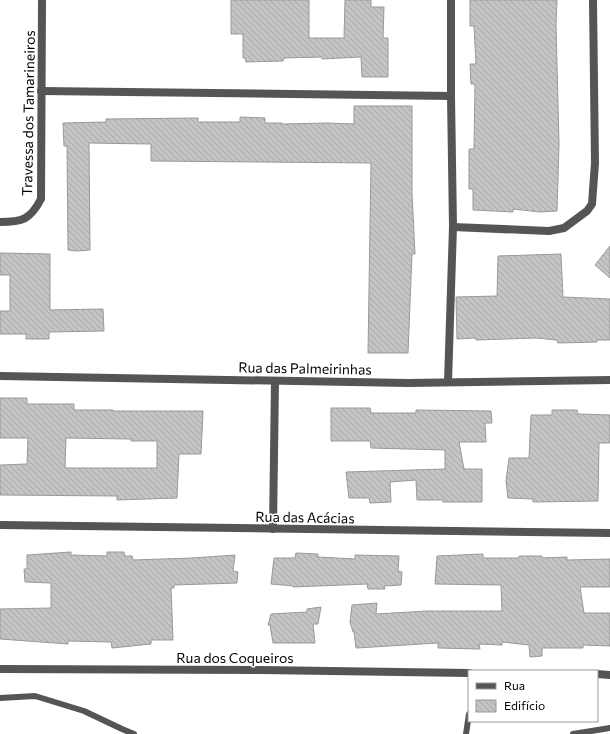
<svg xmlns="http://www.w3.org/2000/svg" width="610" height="734" font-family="Commissioner,sans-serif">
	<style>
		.building { fill: url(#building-back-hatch); stroke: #999; fill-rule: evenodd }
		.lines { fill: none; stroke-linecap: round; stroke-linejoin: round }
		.service { stroke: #555; stroke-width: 6 }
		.minor { stroke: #555; stroke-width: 8 }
		.labels { text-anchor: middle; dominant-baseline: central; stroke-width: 3; stroke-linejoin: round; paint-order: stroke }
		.street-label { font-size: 14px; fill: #000; stroke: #fff }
	</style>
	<defs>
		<pattern id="building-back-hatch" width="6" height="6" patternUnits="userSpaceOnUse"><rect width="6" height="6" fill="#c4c4c4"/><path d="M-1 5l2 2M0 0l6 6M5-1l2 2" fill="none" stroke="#a7a7a7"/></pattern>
	</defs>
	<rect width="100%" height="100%" fill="#fff"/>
	<g class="building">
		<polygon points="231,0 309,0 309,38 344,38 345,0 371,0 371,7 384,7 383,38 388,38 388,77 362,77 361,57 322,59 322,57 284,58 283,61 246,62 245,58 243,58 243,34 231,34"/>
		<polygon points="470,0 557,0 556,25 559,144 557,211 540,212 513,209 513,212 473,210 473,189 469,189 469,149 474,149 475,84 471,84 470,64 476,64 474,26 470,26"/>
		<polygon points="354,106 412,106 412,193 415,254 412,254 408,353 368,353 371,163 151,161 151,144 89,143 90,250 77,251 68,250 67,146 64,146 63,123 106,122 106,119 198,118 198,122 240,122 240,117 265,118 265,123 282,123 282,124 327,123 354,124"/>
		<polygon points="610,246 610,278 595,265"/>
		<polygon points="0,253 50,254 50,310 103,309 104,331 49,332 49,339 26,339 26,334 0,334 0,311 10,311 10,275 0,275"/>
		<polygon points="561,254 563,297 610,299 610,340 597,340 597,342 558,343 557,340 536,338 476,340 476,338 457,339 456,297 497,296 498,256"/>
		<path d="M 0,398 L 27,398 L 27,404 L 74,404 L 74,410 L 113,410 L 113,411 L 203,411 L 201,454 L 179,454 L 177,498 L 117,500 L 117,496 L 0,495 L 0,465 L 27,464 L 28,438 L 0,438 ZM 66,438 L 131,439 L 131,441 L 157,441 L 157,468 L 65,468 Z"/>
		<polygon points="331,408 370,408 371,413 416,413 416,410 491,411 492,423 485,423 486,442 459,442 464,469 482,469 482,502 443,502 443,500 417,500 416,480 390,482 391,502 370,503 369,498 349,498 346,472 445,469 445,450 371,448 370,441 331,441"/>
		<polygon points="552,410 577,410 578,414 610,415 610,443 599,443 598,501 533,502 533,499 508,498 506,481 509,458 529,458 531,415 552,415"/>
		<polygon points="71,552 71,555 107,556 107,552 124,552 125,556 132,556 133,560 192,558 235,555 233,571 238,572 237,583 174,585 174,588 171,588 173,640 151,640 151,644 112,648 111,642 68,641 68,644 0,639 0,609 51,608 51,583 25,582 24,569 27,569 27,555"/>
		<polygon points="296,553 318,554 318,557 355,559 355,555 399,556 398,571 402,572 401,585 384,586 385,589 368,589 367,584 293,587 294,586 271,584 274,558 295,558"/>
		<polygon points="483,554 483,558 519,558 519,556 542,556 543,558 567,557 567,560 610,559 610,587 580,587 584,613 610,613 610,646 583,645 583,648 542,648 542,656 530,657 529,645 502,642 502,645 479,644 480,649 438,648 438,643 356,648 354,632 353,632 350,622 352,605 377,603 376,614 427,611 502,611 501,585 435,584 437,556"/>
		<polygon points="321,607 318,624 313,624 315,643 273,643 270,625 268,625 271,614 307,612 307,609"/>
	</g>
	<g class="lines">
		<g class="service">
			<polyline points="0,698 35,696 84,711 122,729 134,734"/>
			<polyline points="466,734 469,714"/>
			<polyline points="573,734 610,728"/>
		</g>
		<g class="minor">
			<polyline points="41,91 451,96"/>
			<path d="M 0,222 C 22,222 30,220 41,199 L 42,0"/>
			<polyline points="453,227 549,231 564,228 587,211 592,204 595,163 593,0"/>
			<polyline points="0,376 408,383 610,380"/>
			<polyline points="448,382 453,227 451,96 451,0"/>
			<polyline points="0,525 610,533"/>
			<polyline points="273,529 275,381"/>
			<polyline points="0,669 261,670 469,673"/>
			<polyline points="597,674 610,675"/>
		</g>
	</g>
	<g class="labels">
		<g class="street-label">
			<text transform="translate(28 113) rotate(-89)">Travessa dos Tamarineiros</text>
			<text transform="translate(305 368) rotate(1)">Rua das Palmeirinhas</text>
			<text transform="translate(305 517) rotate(1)">Rua das Acácias</text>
			<text x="235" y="657">Rua dos Coqueiros</text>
		</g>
	</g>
	<rect x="468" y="670" width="130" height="52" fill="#ffffff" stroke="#999999"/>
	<rect x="476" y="683" width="20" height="6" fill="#555555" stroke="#999999"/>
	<text x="504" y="690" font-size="12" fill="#000000">Rua</text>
	<rect x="476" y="700" width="20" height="12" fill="url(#building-back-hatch)" stroke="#999999"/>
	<text x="504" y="710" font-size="12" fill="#000000">Edifício</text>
</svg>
